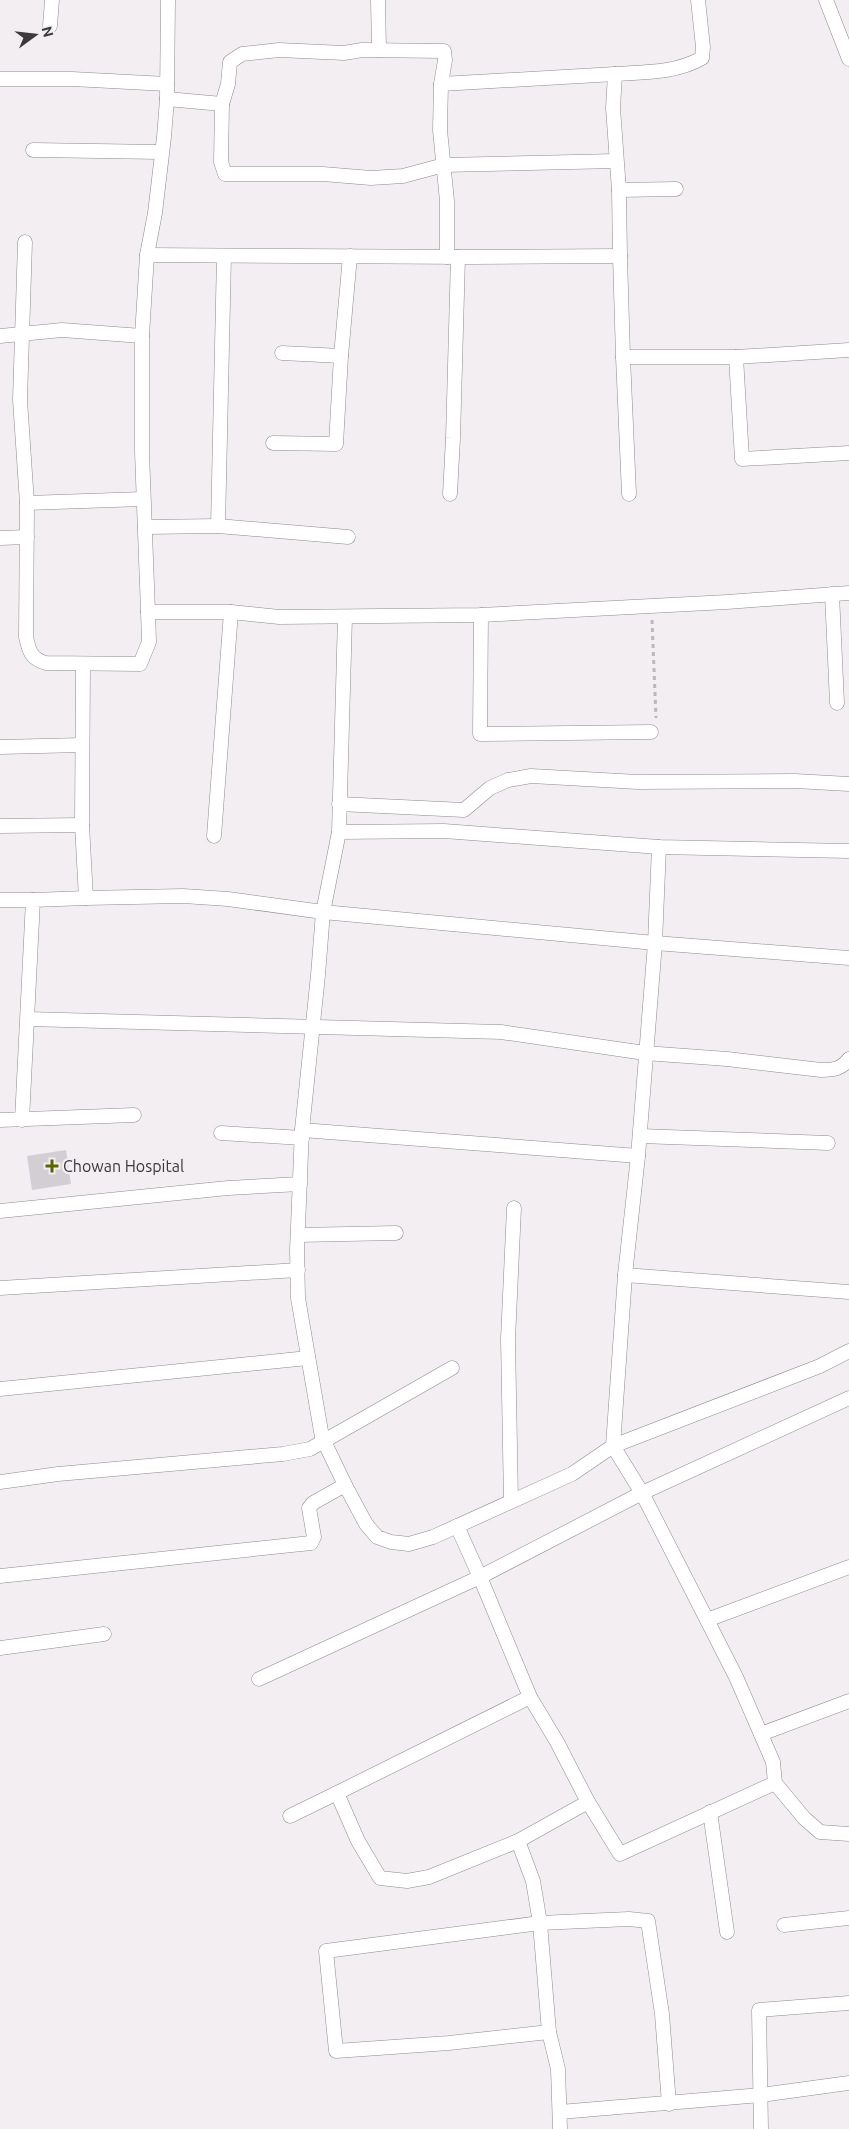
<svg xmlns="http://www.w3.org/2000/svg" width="849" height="2129" font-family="Ubuntu,sans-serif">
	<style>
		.building { fill: #d2ced3 }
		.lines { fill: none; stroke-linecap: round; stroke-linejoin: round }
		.street-casing { stroke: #8e8a8f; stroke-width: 15 }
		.path { stroke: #bbb7bb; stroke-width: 3; stroke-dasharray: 4 4; stroke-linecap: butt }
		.street { stroke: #fff; stroke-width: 14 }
		.poi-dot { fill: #5c6200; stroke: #f2eef2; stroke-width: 2 }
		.labels { text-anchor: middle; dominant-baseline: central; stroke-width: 4.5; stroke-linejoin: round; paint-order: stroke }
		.poi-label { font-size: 16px; fill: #3b393b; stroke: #f2eef2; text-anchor: start }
	</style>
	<rect width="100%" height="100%" fill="#f2eef2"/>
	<polygon class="building" points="66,1150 71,1184 32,1190 27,1156"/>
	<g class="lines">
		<g class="street-casing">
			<g id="street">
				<polyline points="378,0 379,50"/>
				<polyline points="826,0 849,59"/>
				<polyline points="50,26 52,0"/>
				<path d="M 615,74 C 645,72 676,73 702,58 L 703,47 L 698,0"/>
				<polyline points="0,79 72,79 167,84"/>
				<polyline points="441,84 440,130 447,201 447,257"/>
				<polyline points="167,99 222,104 228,84 230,62 242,54 279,50 344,53 362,50 444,51 445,60 441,84 615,74 613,108 619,190 620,256"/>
				<polyline points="222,104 221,162 225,174 323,174 371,178 403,176 444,165 616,161"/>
				<polyline points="33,150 160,152"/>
				<polyline points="619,190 676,189"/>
				<path d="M 25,242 L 20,400 L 27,503 L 26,637 C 29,651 31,659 46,663 L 140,664 L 149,642 L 148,612"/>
				<polyline points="147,255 155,213 164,137 167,99 168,0"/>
				<polyline points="0,336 62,330 142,336 147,255 472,257 620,256 623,357 736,357 849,350"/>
				<polyline points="142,336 142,452 148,612 231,612 279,617 481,615 727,602 849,593"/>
				<polyline points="282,353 341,356"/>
				<polyline points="623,357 629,494"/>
				<polyline points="736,357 742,459 849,453"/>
				<polyline points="273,443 336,444 341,356 350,256"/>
				<polyline points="450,494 453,438 458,257"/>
				<polyline points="27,503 143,499"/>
				<polyline points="218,526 224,256"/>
				<polyline points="145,527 218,526 348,537"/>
				<polyline points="0,538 27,537"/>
				<polyline points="832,594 837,703"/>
				<polyline points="481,615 480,734 651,732"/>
				<polyline points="345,617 339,832 323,912 318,975 302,1130 297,1250 298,1298 322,1437 345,1485 366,1524 377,1537 391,1542 409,1544 433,1537 572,1474 613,1446 820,1366 849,1351"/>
				<polyline points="83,665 82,825 86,898 183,896 228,899 323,912 655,943 849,958"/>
				<polyline points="0,747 82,745"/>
				<polyline points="339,804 464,810 490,788 508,780 531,776 638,782 795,781 849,784"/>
				<polyline points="0,826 82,825"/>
				<polyline points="339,832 444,831 659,847 849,851"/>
				<polyline points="214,836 231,612"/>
				<polyline points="0,900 33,900"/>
				<path d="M 28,1019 L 501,1032 L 645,1053 L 727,1059 L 821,1070 C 834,1070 841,1069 849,1059"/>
				<polyline points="0,1120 134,1115"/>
				<polyline points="22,1120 33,900 86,898"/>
				<polyline points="302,1130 638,1156 655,943 659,847"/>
				<polyline points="221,1133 302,1138"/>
				<polyline points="640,1136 828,1143"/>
				<polyline points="638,1156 625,1275 613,1446 642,1493 707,1620 849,1567"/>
				<polyline points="0,1211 228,1188 300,1184"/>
				<polyline points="298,1235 396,1233"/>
				<polyline points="625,1275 849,1292"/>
				<polyline points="0,1288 298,1270"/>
				<polyline points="0,1389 308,1358"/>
				<polyline points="0,1482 58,1474 283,1454 310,1449 452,1368"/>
				<polyline points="511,1501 508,1339 514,1208"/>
				<polyline points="457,1526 480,1577 530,1697 557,1742 588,1802 518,1841 533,1881 540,1923 549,2032 558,2069 560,2129"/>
				<polyline points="0,1576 311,1543 314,1537 309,1508 313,1503 345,1485"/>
				<polyline points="0,1648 104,1634"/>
				<polyline points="259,1679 480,1577 642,1493 849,1398"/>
				<polyline points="761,1734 849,1701"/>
				<polyline points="775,1783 804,1818 820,1832 849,1834"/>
				<polyline points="588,1802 620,1854 775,1783 773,1762 736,1677 707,1620"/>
				<polyline points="710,1812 727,1932"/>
				<polyline points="290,1816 337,1793"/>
				<polyline points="518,1841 429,1877 407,1881 380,1878 358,1841 337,1793 530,1697"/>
				<polyline points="784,1925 849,1918"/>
				<polyline points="549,2032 449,2043 336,2051 326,1951 540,1923 629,1919 648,1921 662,2014 669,2104"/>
				<polyline points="560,2112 761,2095 849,2083"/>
				<polyline points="761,2129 759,2010 849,2003"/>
			</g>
		</g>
		<polyline class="path" points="652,620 656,718"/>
		<use href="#street" class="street"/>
	</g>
	<path class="poi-dot" d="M49.5 1158.5h5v5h5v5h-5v5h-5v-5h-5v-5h5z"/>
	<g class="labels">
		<g class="poi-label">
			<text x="63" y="1166">Chowan Hospital</text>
		</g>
	</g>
	<g transform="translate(35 35) rotate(75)" stroke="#f2eef2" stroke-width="4" paint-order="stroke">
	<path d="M0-4L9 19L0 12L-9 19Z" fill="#3b393b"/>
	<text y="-8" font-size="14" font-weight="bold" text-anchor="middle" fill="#3b393b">N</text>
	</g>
</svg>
